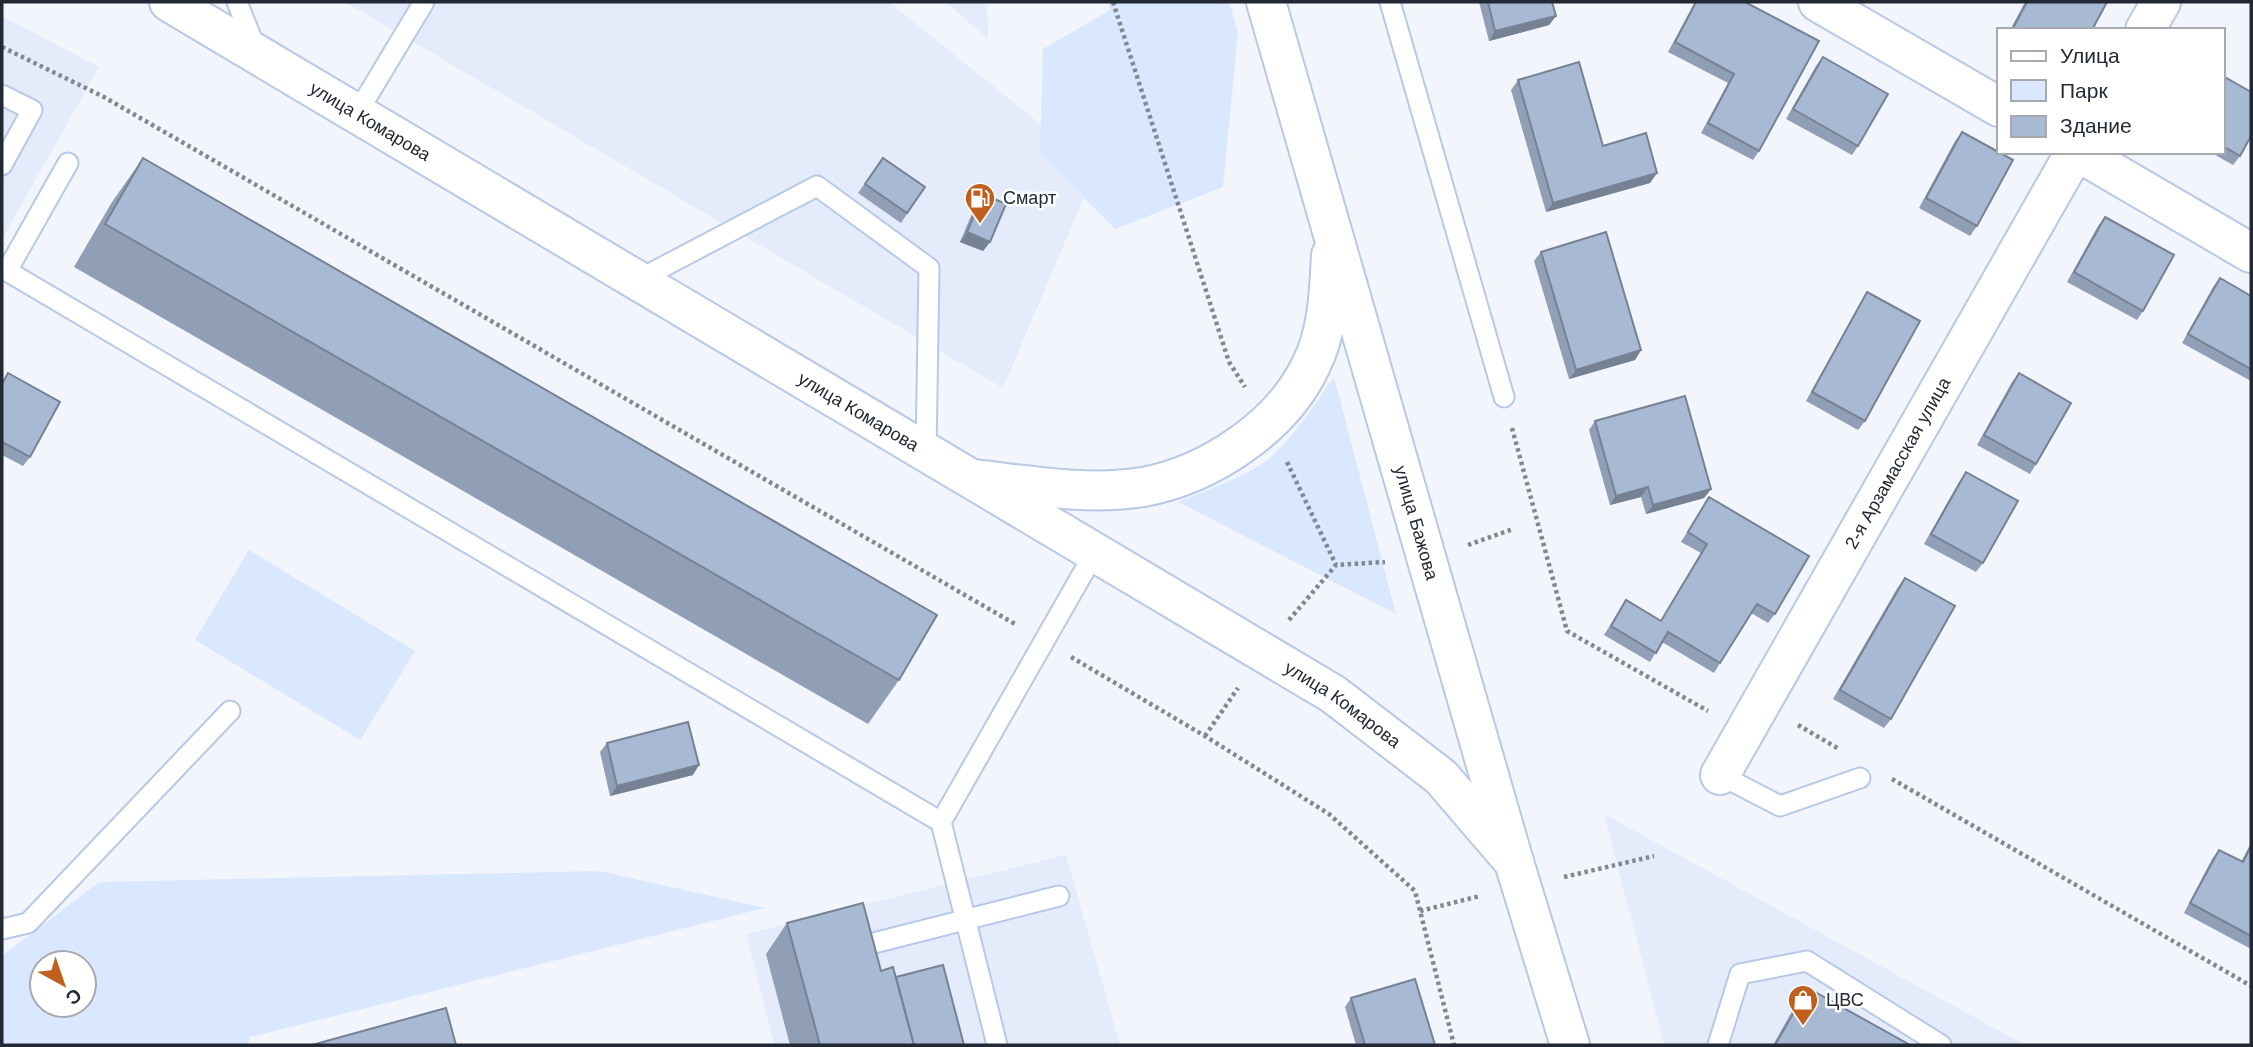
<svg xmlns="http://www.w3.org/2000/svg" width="2253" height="1047" font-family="Helvetica,sans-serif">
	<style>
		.built { fill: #e4ecfb }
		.green { fill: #dae8ff; fill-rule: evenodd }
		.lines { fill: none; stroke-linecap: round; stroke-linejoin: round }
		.lane-casing { stroke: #b7c9e5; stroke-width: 23 }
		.street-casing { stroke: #b7c9e5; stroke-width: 42 }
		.secondary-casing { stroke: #b7c9e5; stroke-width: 42 }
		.primary-casing { stroke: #b7c9e5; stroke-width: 42 }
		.path { stroke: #828790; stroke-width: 4.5; stroke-dasharray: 3.5 3.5; stroke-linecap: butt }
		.lane { stroke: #fff; stroke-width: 19 }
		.street { stroke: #fff; stroke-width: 38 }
		.secondary { stroke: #fff; stroke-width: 38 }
		.primary { stroke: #fff; stroke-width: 38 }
		.wall { fill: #909fb6 }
		.shaded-wall { fill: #768294 }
		.building { fill: #a8b9d4; stroke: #768294; stroke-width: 2 }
		.labels { text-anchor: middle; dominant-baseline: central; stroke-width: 5; stroke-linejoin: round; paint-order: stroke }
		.street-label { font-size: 18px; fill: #232934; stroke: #fff }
		.poi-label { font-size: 18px; fill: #232934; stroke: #fff; text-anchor: start }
	</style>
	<rect width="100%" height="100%" fill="#f2f5fb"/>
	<g class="built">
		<polygon points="345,2 889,2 1096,169 1003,388"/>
		<polygon points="946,2 987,2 988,39"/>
		<polygon points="2,16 99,67 2,239"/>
		<polygon points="1604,814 2025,1045 1664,1045"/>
		<polygon points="1066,855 1120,1045 774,1045 746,934"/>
	</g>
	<g class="green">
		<polygon points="1109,2 1229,2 1238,32 1223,187 1115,229 1040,154 1043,49 1110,10"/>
		<path d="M 1334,377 L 1396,614 L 1178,502 C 1202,492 1246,476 1266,461 C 1293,439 1314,405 1334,377 Z"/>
		<polygon points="249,550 415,651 360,740 195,640"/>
		<path d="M 599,871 L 765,908 L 250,1037 L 248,1045 L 2,1045 L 2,956 L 99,882 ZM 42,963 L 84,963 L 84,1005 L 42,1005 Z"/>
	</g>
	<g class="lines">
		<g class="lane-casing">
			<g id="lane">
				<polyline points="237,2 255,47"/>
				<polyline points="1390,2 1504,397"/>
				<polyline points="2,95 32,110 2,165"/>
				<polyline points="357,113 424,2"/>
				<polyline points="68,163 7,271 941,822"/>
				<polyline points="638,280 817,186 929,268 926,452"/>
				<polyline points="1720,775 1780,806 1860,778"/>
				<polyline points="2,929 28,923 230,711"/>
				<polyline points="858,947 1059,896"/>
				<polyline points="997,1045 941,822 1095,552"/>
				<polyline points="1718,1045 1740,974 1807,961 1941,1045"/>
			</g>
		</g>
		<g class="street-casing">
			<g id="street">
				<polyline points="1818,2 1999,107"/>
				<polyline points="2145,30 2161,2"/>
				<polyline points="2078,152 2251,253"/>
				<path id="s1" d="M 1720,775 L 2075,152"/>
			</g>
		</g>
		<g class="secondary-casing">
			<g id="secondary">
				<path id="s2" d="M 1266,2 L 1514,862"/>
				<path d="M 972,479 C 1028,485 1088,496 1143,487 C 1209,475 1282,427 1311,365 C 1328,332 1329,292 1331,255"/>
			</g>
		</g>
		<g class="primary-casing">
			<g id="primary">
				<path id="s3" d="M 169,2 L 1333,694 L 1441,777 L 1514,862 L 1570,1045"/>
			</g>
		</g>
		<g class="path">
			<polyline points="1113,2 1229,362 1245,387"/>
			<polyline points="2,47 104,97 1015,624"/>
			<polyline points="1512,428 1567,631 1708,711"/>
			<polyline points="1287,462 1336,565"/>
			<polyline points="1468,545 1513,529"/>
			<polyline points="1289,620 1336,565 1385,562"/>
			<polyline points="1071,657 1205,736 1329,814 1415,891 1454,1045"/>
			<polyline points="1798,725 1839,749"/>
			<polyline points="1205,736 1238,688"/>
			<polyline points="1892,779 2251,986"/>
			<polyline points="1564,877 1654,856"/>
			<polyline points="1420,911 1480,896"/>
		</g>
		<use href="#lane" class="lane"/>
		<use href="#street" class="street"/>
		<use href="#secondary" class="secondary"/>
		<use href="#primary" class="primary"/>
	</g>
	<g class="wall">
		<polygon points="1479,2 1552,2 1556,16 1549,25 1489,41"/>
		<polygon points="1695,2 1745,2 1759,151 1753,160 1701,133 1728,83 1668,52"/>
		<polygon points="2025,2 2107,2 2092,30 2010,30"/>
		<polygon points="1823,57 1858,146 1852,155 1786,119 1816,66"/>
		<polygon points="2223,76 2240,156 2233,165 2210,152 2223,152"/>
		<polygon points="1518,80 1603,146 1657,173 1650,183 1546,212 1511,90"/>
		<polygon points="1962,132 1977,226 1970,236 1919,208 1955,141"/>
		<polygon points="143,158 899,680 868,724 74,267 112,202"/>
		<polygon points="883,158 925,187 901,223 858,193"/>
		<polygon points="983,194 990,242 983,251 960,242 976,204"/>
		<polygon points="2105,217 2143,311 2137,320 2067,282 2098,226"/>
		<polygon points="1541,252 1641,350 1635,360 1569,379 1534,261"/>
		<polygon points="2220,278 2251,296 2251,381 2182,343 2213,287"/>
		<polygon points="1867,292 1865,421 1858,430 1806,401 1861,302"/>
		<polygon points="8,373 30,457 23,466 2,455 2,382"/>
		<polygon points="2019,373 2036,464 2030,474 1977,445 2012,382"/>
		<polygon points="1595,421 1711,489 1704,498 1646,514 1641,497 1610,505 1589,430"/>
		<polygon points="1966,472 1983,563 1976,572 1924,544 1959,482"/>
		<polygon points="1709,497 1775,614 1768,623 1751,613 1714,673 1662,642 1650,662 1604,635 1626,600 1661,621 1701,553 1681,542"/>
		<polygon points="1905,578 1891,719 1884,728 1833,699 1898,587"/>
		<polygon points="607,743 693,775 610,796 600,752"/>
		<polygon points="2251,843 2251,949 2184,913 2212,859 2219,850 2241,862"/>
		<polygon points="787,923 896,977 964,1045 790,1045 766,954"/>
		<polygon points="1808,988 1910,1045 1773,1045 1795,1006"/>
		<polygon points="1351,998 1435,1045 1356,1045 1345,1007"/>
	</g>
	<g class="shaded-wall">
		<polygon points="1556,16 1549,25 1489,41 1495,31"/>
		<polygon points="1657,173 1650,183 1546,212 1553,203"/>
		<polygon points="967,232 990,242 983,251 960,242"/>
		<polygon points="1641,350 1635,360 1569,379 1576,370"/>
		<polygon points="1648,487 1641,497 1610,505 1616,496"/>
		<polygon points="1711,489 1704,498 1646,514 1653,505"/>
		<polygon points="699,765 693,775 610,796 617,786"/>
	</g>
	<g class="building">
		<polygon points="1488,2 1552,2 1556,16 1495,31"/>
		<polygon points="1696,2 1745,2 1819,41 1759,151 1708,123 1734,74 1675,42"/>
		<polygon points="2027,2 2107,2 2092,30 2012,30"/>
		<polygon points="1823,57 1888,94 1858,146 1793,109"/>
		<polygon points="1579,62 1603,146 1646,133 1657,173 1553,203 1518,80"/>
		<polygon points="2223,76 2251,92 2251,136 2240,156 2223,146"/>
		<polygon points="1962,132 2013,160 1977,226 1926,198"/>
		<polygon points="143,158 937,615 899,680 105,224"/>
		<polygon points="883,158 925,187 907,213 865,184"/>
		<polygon points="983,194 1006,204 990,242 967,232"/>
		<polygon points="2105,217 2174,255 2143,311 2074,272"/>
		<polygon points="1606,232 1641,350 1576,370 1541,252"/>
		<polygon points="2220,278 2251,296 2251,369 2188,334"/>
		<polygon points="1867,292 1920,321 1865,421 1812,392"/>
		<polygon points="8,373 60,402 30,457 2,442 2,384"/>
		<polygon points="2019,373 2071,403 2036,464 1984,435"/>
		<polygon points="1685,396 1711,489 1653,505 1648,487 1616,496 1595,421"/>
		<polygon points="1966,472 2018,501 1983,563 1931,534"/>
		<polygon points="1709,497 1809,556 1775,614 1757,604 1720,663 1668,632 1656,653 1611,626 1626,600 1661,621 1707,544 1688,532"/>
		<polygon points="1905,578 1955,606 1891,719 1840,690"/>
		<polygon points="688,722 699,765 617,786 607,743"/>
		<polygon points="2251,846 2251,936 2190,903 2219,850 2243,862"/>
		<polygon points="863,903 881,971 893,967 914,1045 820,1045 787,923"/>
		<polygon points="943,965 964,1045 914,1045 896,977"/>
		<polygon points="1415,979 1435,1045 1365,1045 1351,998"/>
		<polygon points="1808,988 1910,1045 1775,1045"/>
		<polygon points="446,1008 456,1045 312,1045"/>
	</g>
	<defs>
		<g id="fuel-pin" transform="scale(1.575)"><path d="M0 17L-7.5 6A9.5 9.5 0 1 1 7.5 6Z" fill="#c1601e" stroke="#fff"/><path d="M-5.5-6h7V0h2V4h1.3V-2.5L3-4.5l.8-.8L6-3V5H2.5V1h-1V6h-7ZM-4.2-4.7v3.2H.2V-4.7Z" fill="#fff"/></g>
		<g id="shop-pin" transform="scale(1.575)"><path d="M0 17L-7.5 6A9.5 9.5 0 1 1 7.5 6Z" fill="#c1601e" stroke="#fff"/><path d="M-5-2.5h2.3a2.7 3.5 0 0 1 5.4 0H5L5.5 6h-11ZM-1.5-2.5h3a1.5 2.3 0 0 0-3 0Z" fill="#fff"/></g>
	</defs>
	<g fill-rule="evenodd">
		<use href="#fuel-pin" x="980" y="198"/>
		<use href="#shop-pin" x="1803" y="1000"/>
	</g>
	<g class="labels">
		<g class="street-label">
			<text stroke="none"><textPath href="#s3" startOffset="234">улица Комарова</textPath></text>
			<text stroke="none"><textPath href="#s3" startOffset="802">улица Комарова</textPath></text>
			<text stroke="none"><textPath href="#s1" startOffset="359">2-я Арзамасская улица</textPath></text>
			<text stroke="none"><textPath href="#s2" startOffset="542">улица Бажова</textPath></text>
			<text stroke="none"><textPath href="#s3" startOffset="1368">улица Комарова</textPath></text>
		</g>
		<g class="poi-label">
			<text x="1003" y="198">Смарт</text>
			<text x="1826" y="1000">ЦВС</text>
		</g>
	</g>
	<rect width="2253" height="1047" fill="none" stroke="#232934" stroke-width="7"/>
	<rect x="1997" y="28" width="228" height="126" fill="#ffffff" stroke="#a7a9ae" stroke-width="2"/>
	<rect x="2011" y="51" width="35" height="10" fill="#ffffff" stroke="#a7a9ae" stroke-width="2"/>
	<text x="2060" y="63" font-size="21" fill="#232934">Улица</text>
	<rect x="2011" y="80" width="35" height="21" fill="#dae8ff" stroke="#a7a9ae" stroke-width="2"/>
	<text x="2060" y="98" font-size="21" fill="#232934">Парк</text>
	<rect x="2011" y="116" width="35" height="21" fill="#a8b9d4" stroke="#a7a9ae" stroke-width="2"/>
	<text x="2060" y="133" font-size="21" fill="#232934">Здание</text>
	<g transform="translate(63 984) rotate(140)"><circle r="33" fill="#ffffff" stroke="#a7a9ae" stroke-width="2"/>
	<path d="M0-5L12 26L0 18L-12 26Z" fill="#c1601e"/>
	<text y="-10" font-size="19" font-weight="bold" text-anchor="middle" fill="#232934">С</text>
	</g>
</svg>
